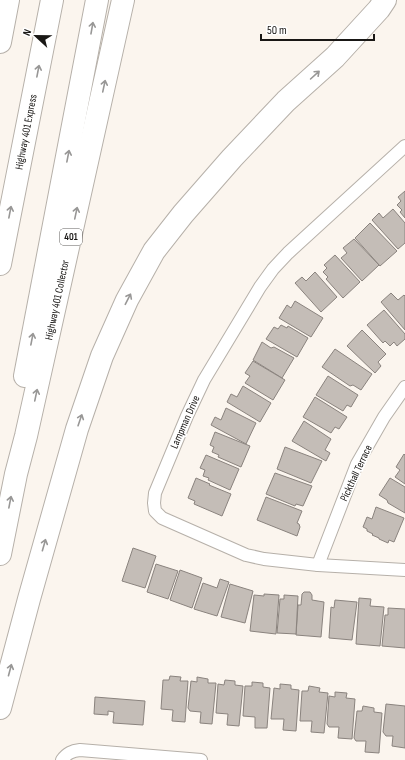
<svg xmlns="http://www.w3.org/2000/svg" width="405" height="760" font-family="'Sofia Sans Condensed',sans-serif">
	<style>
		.building { fill: #c4bdb7; stroke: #8a837e }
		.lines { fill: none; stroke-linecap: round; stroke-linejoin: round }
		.street-casing { stroke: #b6b0a9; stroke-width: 14 }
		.highway-casing { stroke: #b6b0a9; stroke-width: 24 }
		.street { stroke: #fff; stroke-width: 12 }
		.highway { stroke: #fff; stroke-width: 22 }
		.oneway { stroke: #989796 }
		.labels { text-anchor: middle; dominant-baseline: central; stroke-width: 3.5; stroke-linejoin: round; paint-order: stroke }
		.shield { fill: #fff; stroke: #5e5d5b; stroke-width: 1 }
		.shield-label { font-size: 10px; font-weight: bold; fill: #191715 }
		.street-label { font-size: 11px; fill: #191715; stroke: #fff }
	</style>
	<rect width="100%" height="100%" fill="#fbf5ee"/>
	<g class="building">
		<polygon points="405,191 405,218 400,212 402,210 397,205 401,201 398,197"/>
		<polygon points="393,209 405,223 405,243 398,249 372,220 379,213 383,218"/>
		<polygon points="370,223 397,251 380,266 355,238"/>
		<polygon points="354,239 379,265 362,281 341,258 347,253 343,248"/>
		<polygon points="335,255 360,282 343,298 326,279 328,277 323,272 327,268 324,265"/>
		<polygon points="315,272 337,297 321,312 295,283 302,277 306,281"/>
		<polygon points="391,293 398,300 404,295 405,296 405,330 381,302"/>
		<polygon points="295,301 323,318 311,337 279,318 287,305 291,308"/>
		<polygon points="384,310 405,334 405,339 397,346 394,342 390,346 385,341 383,343 367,325"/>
		<polygon points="281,325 287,328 288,326 308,338 297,357 266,339 274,327 278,329"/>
		<polygon points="362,330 386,354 378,362 381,366 375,373 347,346"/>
		<polygon points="262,342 271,348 274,347 294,358 282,378 253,360"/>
		<polygon points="335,349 372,374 361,390 353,385 350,386 322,367"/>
		<polygon points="253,361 285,380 273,400 245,383 250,376 245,373"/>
		<polygon points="328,376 358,395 351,407 347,405 343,411 316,395"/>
		<polygon points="243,386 271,403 260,422 227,402 231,394 237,397"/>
		<polygon points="315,397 347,417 339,429 335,427 331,433 303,417"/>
		<polygon points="226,408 256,423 246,444 211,425 215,417 221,420"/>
		<polygon points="304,421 331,439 325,450 330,453 326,461 292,441"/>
		<polygon points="215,432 250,446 241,467 218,457 219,455 212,452 214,447 210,445"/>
		<polygon points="285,447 322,461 311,483 277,469"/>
		<polygon points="404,454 405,455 405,484 395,477 400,470 396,467"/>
		<polygon points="206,455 239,469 230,490 208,480 209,478 203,476 205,470 200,468"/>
		<polygon points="275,473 312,486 303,506 296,504 295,506 266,494"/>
		<polygon points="196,478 210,484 209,485 231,494 222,516 194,504 195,501 188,498"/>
		<polygon points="390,478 405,487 405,513 388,503 387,500 379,495"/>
		<polygon points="266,497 302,511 297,523 299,524 300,527 297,536 257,520"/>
		<polygon points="376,507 404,518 394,542 389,540 388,543 379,539 379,538 372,535 373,534 367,531 367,529 363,527 367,517 372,519"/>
		<polygon points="133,548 156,556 145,588 122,581"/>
		<polygon points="156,564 178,571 168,599 147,592"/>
		<polygon points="180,570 202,578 192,608 170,600"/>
		<polygon points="220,579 229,582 217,616 194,609 203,583 217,588"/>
		<polygon points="230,584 253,591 245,623 221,617"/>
		<polygon points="304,592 310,592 312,595 312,600 324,602 321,637 296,635 298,605 301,605 302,594"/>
		<polygon points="264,594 279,595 276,634 250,631 254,595 264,596"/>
		<polygon points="284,595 298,596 296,634 277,633 280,599 284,599"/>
		<polygon points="359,598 371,599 370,606 384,607 380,646 356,644"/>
		<polygon points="335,600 357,602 352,640 329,638 331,607 334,608"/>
		<polygon points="388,608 405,609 405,648 382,646 385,615 388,615"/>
		<polygon points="170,676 181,677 180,681 188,681 185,722 172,721 173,710 161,709 163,680 169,680"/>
		<polygon points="197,677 208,679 208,683 216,683 212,724 200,723 201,712 190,711 188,708 191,681 197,682"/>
		<polygon points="225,680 235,681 235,685 243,686 239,726 227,725 228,714 216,713 218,684 224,685"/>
		<polygon points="252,682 263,683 263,687 270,688 267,728 255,728 255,717 243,716 245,686 252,686"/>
		<polygon points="280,684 291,685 291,689 299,690 296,731 283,730 284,719 271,719 274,688 280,689"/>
		<polygon points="309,686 320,688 319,692 328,693 324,733 311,732 312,721 300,721 302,691 308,691"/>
		<polygon points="335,692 347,693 346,698 355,699 352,739 338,738 339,727 329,727 327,724 329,696 335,697"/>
		<polygon points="95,697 145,701 143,725 113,723 114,712 108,711 108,715 94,714"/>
		<polygon points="386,704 405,706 405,748 392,746 393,736 386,736 383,732"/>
		<polygon points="363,706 374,708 374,712 382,713 379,753 365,752 366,741 356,741 354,738 357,711 362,711"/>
	</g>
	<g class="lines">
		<g class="street-casing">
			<g id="street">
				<polyline points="405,146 288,253 273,269 260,287 204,380 187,416 155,493 154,503 155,511 162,518 246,555 264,559 318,565 405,570"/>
				<polyline points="318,565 357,464 384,417 405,387"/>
				<path d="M 62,760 C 67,753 72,751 80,750 L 201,760"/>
			</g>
		</g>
		<g class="highway-casing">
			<g id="highway">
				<polyline points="0,42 8,0"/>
				<polyline points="0,264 52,0"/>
				<polyline points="25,376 97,0"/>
				<polyline points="0,554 16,474 26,436 123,0"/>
				<polyline points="0,708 29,599 77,429 102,356 127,300 154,251 183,214 232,158 286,101 335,57 379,9 385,0"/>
			</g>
		</g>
		<use href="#street" class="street"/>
		<use href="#highway" class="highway"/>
	</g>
	<defs><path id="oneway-shaft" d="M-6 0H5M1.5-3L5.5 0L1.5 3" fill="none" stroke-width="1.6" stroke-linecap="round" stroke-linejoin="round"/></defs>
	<g class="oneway">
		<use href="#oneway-shaft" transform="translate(92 28) rotate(-80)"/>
		<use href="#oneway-shaft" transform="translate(38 71) rotate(-79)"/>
		<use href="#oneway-shaft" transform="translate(315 75) rotate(-42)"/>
		<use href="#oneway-shaft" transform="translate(104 86) rotate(-78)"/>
		<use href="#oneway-shaft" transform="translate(68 156) rotate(-79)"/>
		<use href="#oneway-shaft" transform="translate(10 212) rotate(-79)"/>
		<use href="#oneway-shaft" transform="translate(76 213) rotate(-78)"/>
		<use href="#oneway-shaft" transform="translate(128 299) rotate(-63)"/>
		<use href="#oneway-shaft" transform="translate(32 339) rotate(-79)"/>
		<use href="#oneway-shaft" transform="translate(36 395) rotate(-78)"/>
		<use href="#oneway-shaft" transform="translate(80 420) rotate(-71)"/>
		<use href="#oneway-shaft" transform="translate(10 502) rotate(-79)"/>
		<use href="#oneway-shaft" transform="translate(44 545) rotate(-74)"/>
		<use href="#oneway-shaft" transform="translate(10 670) rotate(-75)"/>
	</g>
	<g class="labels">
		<rect class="shield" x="60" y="229" width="22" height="16" rx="3"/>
		<g class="shield-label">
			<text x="71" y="237">401</text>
		</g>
		<g class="street-label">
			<text transform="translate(26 132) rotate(-79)">Highway 401 Express</text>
			<text transform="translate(57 300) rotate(-78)">Highway 401 Collector</text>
			<text transform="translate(185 422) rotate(-66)">Lampman Drive</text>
			<text transform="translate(356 473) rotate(-65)">Pickthall Terrace</text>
		</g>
	</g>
	<g transform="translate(36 36) rotate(292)" stroke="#ffffff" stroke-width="3" paint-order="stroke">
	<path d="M0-3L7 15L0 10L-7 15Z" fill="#191715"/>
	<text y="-6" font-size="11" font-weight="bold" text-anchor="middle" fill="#191715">N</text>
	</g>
	<path d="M261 34v6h113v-6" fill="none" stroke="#191715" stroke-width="2"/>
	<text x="267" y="34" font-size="12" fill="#191715" stroke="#ffffff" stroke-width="3" paint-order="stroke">50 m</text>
</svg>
